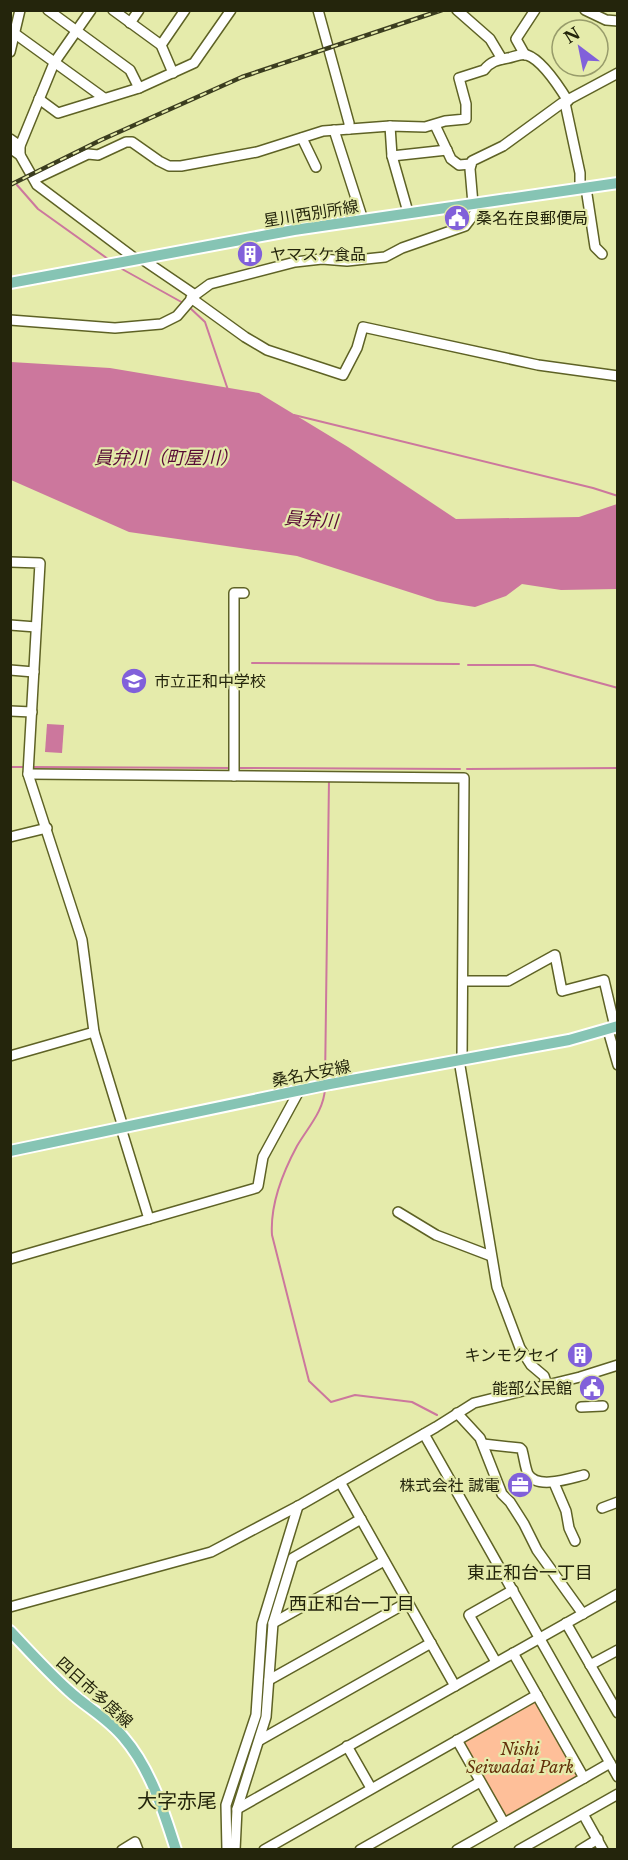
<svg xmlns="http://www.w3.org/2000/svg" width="628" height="1860" font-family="'Libre Baskerville','Noto Sans JP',serif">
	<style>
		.green { fill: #febf99 }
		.water { fill: #cc779d }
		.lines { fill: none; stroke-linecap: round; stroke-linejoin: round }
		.stream { stroke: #cc779d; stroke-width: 2 }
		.minor-casing { stroke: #5e6225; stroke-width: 12 }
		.major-casing { stroke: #fff; stroke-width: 14 }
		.minor { stroke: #fff; stroke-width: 9 }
		.major { stroke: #86c4b4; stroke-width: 10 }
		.rail-casing { stroke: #3b3d1f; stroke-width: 4.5 }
		.rail { stroke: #e5ebab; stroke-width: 2; stroke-dasharray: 7; stroke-linecap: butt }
		.labels { text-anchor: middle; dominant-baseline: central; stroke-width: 4.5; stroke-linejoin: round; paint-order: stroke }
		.street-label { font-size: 16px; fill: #24250c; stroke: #e5ebab }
		.poi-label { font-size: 16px; fill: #24250c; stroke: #e5ebab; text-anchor: start }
		.park-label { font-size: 16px; font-style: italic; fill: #63300a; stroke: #e5ebab }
		.water-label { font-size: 18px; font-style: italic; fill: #580b36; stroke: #e5ebab }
		.neighbourhood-label { font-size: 18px; fill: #24250c; stroke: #e5ebab }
		.quarter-label { font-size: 20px; fill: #24250c; stroke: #e5ebab }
	</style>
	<rect width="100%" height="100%" fill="#e5ebab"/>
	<polygon class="green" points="534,1700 537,1701 578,1775 577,1778 508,1817 504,1817 462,1743 463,1740"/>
	<g class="water">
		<polygon points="11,362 110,368 259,393 348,447 456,519 579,517 617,504 617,589 561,590 522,584 506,596 475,607 437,601 297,556 129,532 11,480"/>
		<polygon points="47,724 64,725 62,753 45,752"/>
	</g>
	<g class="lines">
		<g class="stream">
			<polyline points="17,185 38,209 108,259"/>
			<polyline points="122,269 185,304"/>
			<polyline points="189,307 205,322 228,390"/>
			<polyline points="294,415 593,488 618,496"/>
			<polyline points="252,663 459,664"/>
			<polyline points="468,665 534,665 618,688"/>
			<polyline points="10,767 26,767"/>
			<polyline points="31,767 233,768"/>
			<polyline points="238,768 460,769"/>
			<polyline points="467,769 618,768"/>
			<polyline points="325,1082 329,779"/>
			<path d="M 325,1088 C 324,1111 308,1127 297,1146 C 283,1172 270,1205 272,1235 L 309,1381 L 331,1402 L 355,1395 L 412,1402 L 437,1415"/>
		</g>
		<g class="minor-casing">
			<g id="minor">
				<polyline points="48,10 130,70 139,88"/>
				<polyline points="113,10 161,45 173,73"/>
				<polyline points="318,10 349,123 349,129"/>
				<polyline points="457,10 490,39 502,59"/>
				<polyline points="585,10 606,20 618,21"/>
				<polyline points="130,23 139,10"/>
				<polyline points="14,33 104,98"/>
				<polyline points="161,45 185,10"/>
				<polyline points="10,52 20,10"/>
				<polyline points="525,55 516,39 535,10"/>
				<polyline points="39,99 58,113 139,88 194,63 231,10"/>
				<polyline points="565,103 580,173 580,188"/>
				<polyline points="435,125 451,159 459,165 471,164"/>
				<polyline points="390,126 392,156 408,212"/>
				<polyline points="334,130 363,220"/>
				<polyline points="302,138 316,167"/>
				<polyline points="10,139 20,146"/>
				<polyline points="10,148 20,155 37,185 137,260"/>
				<polyline points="20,155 20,146 54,63 91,10"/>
				<polyline points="392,156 447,150"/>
				<path d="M 35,179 L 88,154 L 98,155 L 126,142 L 132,142 L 159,161 L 169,166 L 181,166 L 257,152 L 323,131 L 390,126 L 425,127 L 445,121 L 466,119 L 466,104 L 459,78 L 484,70 C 491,61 498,60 508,58 C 514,57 521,53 527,55 C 542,60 560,88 568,101"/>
				<polyline points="586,188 595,247 602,254"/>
				<polyline points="473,204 470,169 472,161 503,146 562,103 618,73"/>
				<polyline points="142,259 195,295"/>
				<polyline points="191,298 245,337 267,350 343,375 357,348 363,327 538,365 618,376"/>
				<polyline points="10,320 115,328 161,324 177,316 195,295 210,284 295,262 322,259 347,261 385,257 402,248 465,226 479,208 480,203"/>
				<polyline points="10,562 40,563 28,774 82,940 94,1032 123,1127"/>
				<polyline points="10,625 36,627"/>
				<polyline points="10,670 34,672"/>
				<polyline points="10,711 32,712"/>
				<polyline points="28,774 464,778 462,1059"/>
				<polyline points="234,776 234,593 244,593"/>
				<polyline points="10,837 47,828"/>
				<polyline points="463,981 508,981 555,955 562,991 604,980 615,1027"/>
				<polyline points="608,1030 618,1065"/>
				<polyline points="10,1056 94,1032"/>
				<polyline points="459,1060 497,1287 520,1348 531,1365 544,1376 547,1385"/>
				<polyline points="121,1128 149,1219"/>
				<polyline points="398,1212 436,1235 491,1256"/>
				<polyline points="10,1259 256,1188 258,1186 263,1157 299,1091"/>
				<polyline points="581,1407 603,1406"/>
				<polyline points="457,1413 480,1438 502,1494 510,1502 524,1524 537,1550 583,1614"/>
				<polyline points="424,1434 618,1777"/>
				<path d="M 483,1444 L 520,1448 L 522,1450 C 524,1457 525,1467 528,1474 C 537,1490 571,1478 584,1475"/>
				<polyline points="340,1482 455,1686"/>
				<polyline points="554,1483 566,1511 569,1528 575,1541"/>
				<polyline points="602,1508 618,1502"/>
				<polyline points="10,1607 211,1552 302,1504 436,1427 474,1403 580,1377 618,1365"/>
				<polyline points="273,1623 384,1561"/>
				<polyline points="566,1623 618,1713"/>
				<polyline points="496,1662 469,1615 513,1590"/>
				<polyline points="590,1665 618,1650"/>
				<polyline points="269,1680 408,1602"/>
				<polyline points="260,1740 431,1643"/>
				<polyline points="457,1740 504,1823"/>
				<polyline points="347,1746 371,1788"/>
				<polyline points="584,1778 610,1763"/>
				<polyline points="237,1809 618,1594"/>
				<polyline points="583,1814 603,1850"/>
				<polyline points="122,1850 135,1842 138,1850"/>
				<polyline points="227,1850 226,1805 256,1715 262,1624 298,1506"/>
				<polyline points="235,1850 237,1809 266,1717 273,1623 293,1558 361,1519"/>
				<polyline points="264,1850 537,1695"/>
				<polyline points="360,1850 480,1782"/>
				<polyline points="457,1850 584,1778 513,1653"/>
				<polyline points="519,1850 618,1794"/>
				<polyline points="580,1850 598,1839"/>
			</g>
		</g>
		<g class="major-casing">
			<g id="major">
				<polyline points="10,283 294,230 618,183"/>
				<polyline points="10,1151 330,1084 569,1040 618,1026"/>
				<path d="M 10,1631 C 29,1651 48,1672 68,1690 C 86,1707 108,1718 124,1738 C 150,1768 164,1812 176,1850"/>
			</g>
		</g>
		<use href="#minor" class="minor"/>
		<use href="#major" class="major"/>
		<g class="rail-casing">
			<polyline id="rail" points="10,185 101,140 242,77 442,10"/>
		</g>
		<use href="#rail" class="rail"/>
	</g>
	<defs>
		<g id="civic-disc" transform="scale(1.35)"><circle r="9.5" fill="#8160da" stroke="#e5ebab"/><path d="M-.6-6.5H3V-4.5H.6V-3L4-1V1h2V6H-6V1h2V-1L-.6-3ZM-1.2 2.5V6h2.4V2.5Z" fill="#fff"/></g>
		<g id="building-disc" transform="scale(1.35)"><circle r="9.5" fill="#8160da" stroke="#e5ebab"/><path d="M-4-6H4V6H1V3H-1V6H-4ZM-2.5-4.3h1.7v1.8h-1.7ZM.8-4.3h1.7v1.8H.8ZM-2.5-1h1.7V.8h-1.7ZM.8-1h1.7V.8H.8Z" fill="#fff"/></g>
		<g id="school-disc" transform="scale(1.35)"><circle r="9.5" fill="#8160da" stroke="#e5ebab"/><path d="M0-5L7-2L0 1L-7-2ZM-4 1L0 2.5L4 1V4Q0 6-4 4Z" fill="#fff"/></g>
		<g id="office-disc" transform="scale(1.35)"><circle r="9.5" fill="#8160da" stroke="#e5ebab"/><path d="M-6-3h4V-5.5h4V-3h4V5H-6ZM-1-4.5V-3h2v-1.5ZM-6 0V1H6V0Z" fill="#fff"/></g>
	</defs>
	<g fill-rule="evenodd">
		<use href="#civic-disc" x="457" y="218"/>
		<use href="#building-disc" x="250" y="254"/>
		<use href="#school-disc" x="134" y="681"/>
		<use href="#building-disc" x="580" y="1355"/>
		<use href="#civic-disc" x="592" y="1388"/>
		<use href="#office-disc" x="520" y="1485"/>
	</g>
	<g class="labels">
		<g class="street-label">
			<text transform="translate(311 213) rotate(-9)">星川西別所線</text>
			<text transform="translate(311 1073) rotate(-11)">桑名大安線</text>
			<text transform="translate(95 1692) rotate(42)">四日市多度線</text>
		</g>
		<g class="poi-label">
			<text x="476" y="218">桑名在良郵便局</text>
			<text x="270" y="254">ヤマスケ食品</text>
			<text x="154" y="681">市立正和中学校</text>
			<text x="560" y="1355" text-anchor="end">キンモクセイ</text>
			<text x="572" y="1388" text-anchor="end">能部公民館</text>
			<text x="500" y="1485" text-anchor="end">株式会社 誠電</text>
		</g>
		<g class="park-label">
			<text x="520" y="1749">Nishi<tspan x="520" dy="18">Seiwadai Park</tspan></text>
		</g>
		<g class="water-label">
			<text x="166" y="458">員弁川（町屋川）</text>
			<text transform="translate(311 520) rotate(4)">員弁川</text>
		</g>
		<g class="neighbourhood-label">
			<text x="530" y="1573">東正和台一丁目</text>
			<text x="352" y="1604">西正和台一丁目</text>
		</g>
		<g class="quarter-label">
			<text x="177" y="1801">大字赤尾</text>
		</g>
	</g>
	<rect width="628" height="1860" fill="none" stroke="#24250c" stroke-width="24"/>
	<g transform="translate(580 48) rotate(328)"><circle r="28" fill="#e5ebab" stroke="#989c6b" stroke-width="1.5"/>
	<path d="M0-4.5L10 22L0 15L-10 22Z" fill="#8160da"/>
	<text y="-9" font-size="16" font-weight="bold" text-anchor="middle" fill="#24250c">N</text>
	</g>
</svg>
